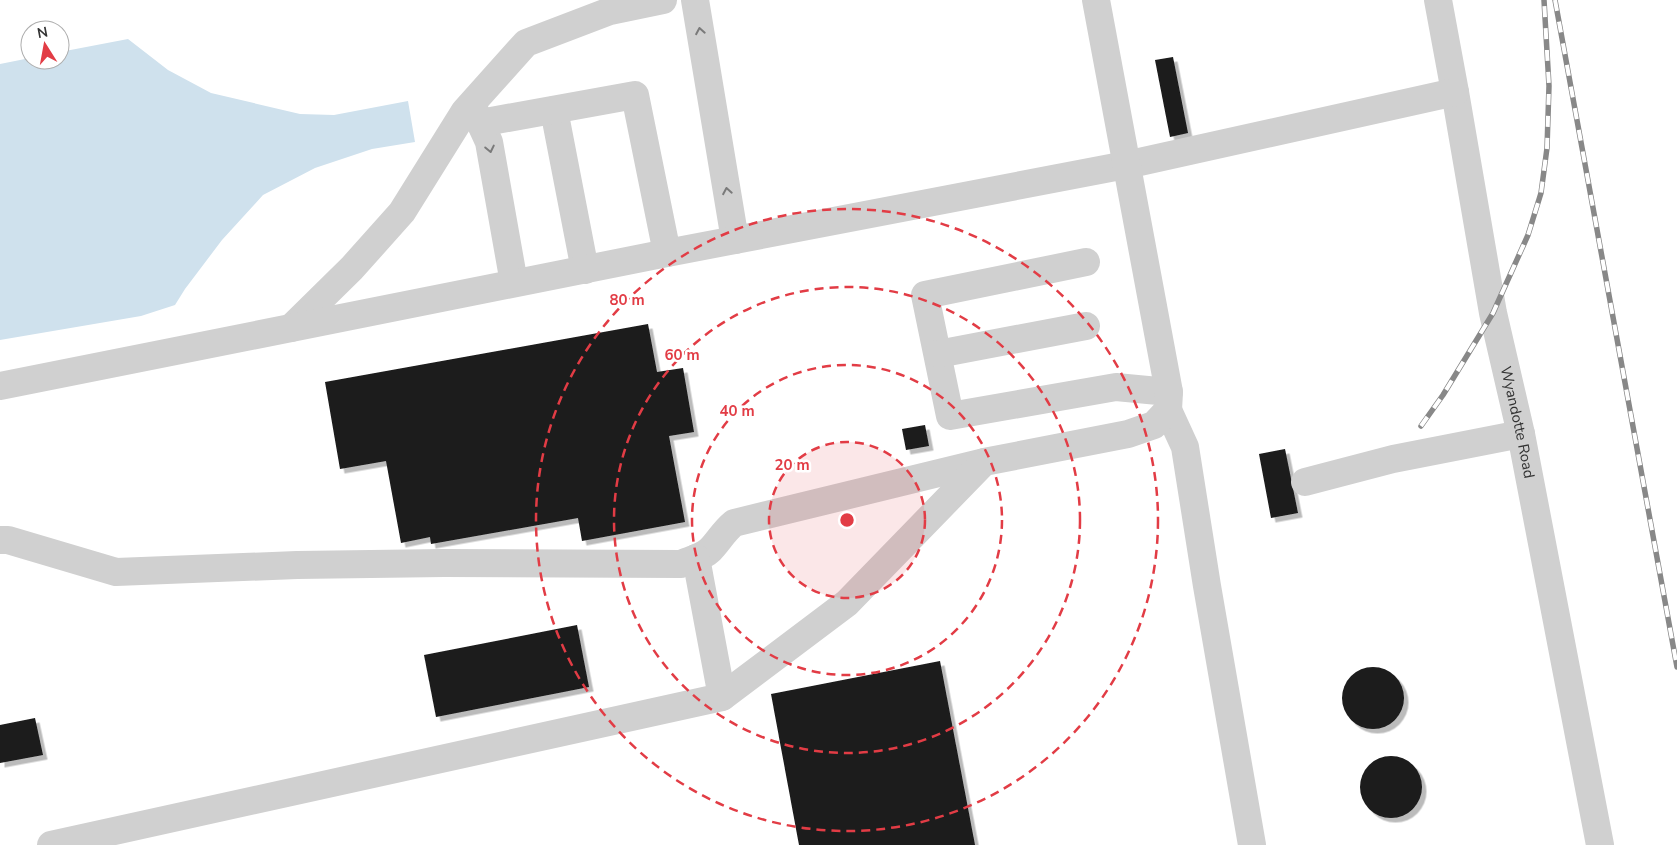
<svg xmlns="http://www.w3.org/2000/svg" width="1677" height="845" font-family="'Nunito Sans',sans-serif">
	<style>
		.water { fill: #cfe1ed }
		.building { fill: #1a1a1a; filter: url(#shadow) }
		.lines { fill: none; stroke-linecap: round; stroke-linejoin: round }
		.minor { stroke: #d0d0d0; stroke-width: 28 }
		.rail-casing { stroke: #888; stroke-width: 5.5 }
		.rail { stroke: #fff; stroke-width: 4; stroke-dasharray: 11; stroke-linecap: butt }
		.oneway { stroke: #7a7a7a }
		.ring { fill: none; stroke: #e23c45; stroke-width: 2.5; stroke-dasharray: 9 6 }
		.labels { text-anchor: middle; dominant-baseline: central; stroke-width: 5; stroke-linejoin: round; paint-order: stroke }
		.street-label { font-size: 15px; fill: #333; stroke: #fff }
		.centre { fill: #e23c45; stroke: #fff; stroke-width: 2.5 }
		.ring-label { font-size: 15px; text-anchor: middle; font-weight: bold; fill: #e23c45; stroke: #fff; stroke-width: 5; stroke-linejoin: round; paint-order: stroke }
	</style>
	<defs>
		<filter id="shadow"><feDropShadow dx="4.5" dy="4.5" stdDeviation="0" flood-color="#0004"/></filter>
	</defs>
	<rect width="100%" height="100%" fill="#fff"/>
	<polygon class="water" points="128,39 168,70 211,93 300,114 334,115 408,101 415,142 372,149 315,168 263,195 222,240 185,289 175,305 141,316 0,340 0,64 30,58 30,60 60,60 60,52"/>
	<g class="building">
		<polygon points="1173,57 1188,133 1170,137 1155,60"/>
		<polygon points="648,324 657,372 683,368 694,432 669,436 685,522 582,541 578,518 431,544 430,537 401,543 386,461 340,469 325,382"/>
		<polygon points="925,425 929,446 906,450 902,429"/>
		<polygon points="1285,449 1298,513 1271,518 1259,454"/>
		<polygon points="577,625 589,687 436,717 424,655"/>
		<polygon points="940,661 975,845 799,845 771,694"/>
		<circle cx="1373" cy="698" r="31"/>
		<polygon points="35,718 43,755 0,763 0,725"/>
		<circle cx="1391" cy="787" r="31"/>
	</g>
	<g class="lines">
		<g class="minor">
			<polyline points="695,0 735,240"/>
			<path id="s1" d="M 1438,0 L 1455,92 L 1493,313 L 1521,434 L 1600,845"/>
			<polyline points="473,107 489,142 514,283"/>
			<polyline points="554,110 585,270"/>
			<polyline points="480,123 635,95 667,253"/>
			<polyline points="1086,262 925,295 950,416 1116,387 1169,392"/>
			<polyline points="291,328 352,268 402,212 465,111 526,43 610,11 663,0"/>
			<polyline points="938,354 1086,326"/>
			<polyline points="0,386 667,253 1126,165 1455,92"/>
			<polyline points="1168,410 1185,447 1207,586 1252,845"/>
			<polyline points="1305,482 1393,459 1521,434"/>
			<path d="M 0,540 L 8,540 L 116,572 L 297,565 L 444,563 L 681,564 C 690,560 703,557 710,550 C 719,541 723,532 734,523 L 984,462"/>
			<polyline points="722,697 847,603 984,462 1128,434 1154,425 1168,410 1169,392 1096,0"/>
			<polyline points="51,845 722,697 696,558"/>
		</g>
		<g class="rail-casing">
			<g id="rail">
				<polyline points="1555,0 1677,667"/>
				<polyline points="1421,426 1443,395 1493,313 1528,235 1541,193 1547,148 1549,86 1544,0"/>
			</g>
		</g>
		<use href="#rail" class="rail"/>
	</g>
	<defs><path id="oneway-chevron" d="M-2-3.5L2.5 0L-2 3.5" fill="none" stroke-width="1.6" stroke-linecap="round" stroke-linejoin="round" transform="scale(1.25)"/></defs>
	<g class="oneway">
		<use href="#oneway-chevron" transform="translate(700 31) rotate(-100)"/>
		<use href="#oneway-chevron" transform="translate(490 149) rotate(78)"/>
		<use href="#oneway-chevron" transform="translate(727 191) rotate(-100)"/>
	</g>
	<circle cx="847" cy="520" r="78" fill="#e23c45" fill-opacity=".12"/>
	<g class="ring">
		<circle cx="847" cy="520" r="78"/>
		<circle cx="847" cy="520" r="155"/>
		<circle cx="847" cy="520" r="233"/>
		<circle cx="847" cy="520" r="311"/>
	</g>
	<g class="labels">
		<g class="street-label">
			<text stroke="none"><textPath href="#s1" startOffset="430">Wyandotte Road</textPath></text>
		</g>
	</g>
	<circle cx="847" cy="520" r="8" class="centre"/>
	<g class="ring-label">
		<text x="627" y="305">80 m</text>
		<text x="682" y="360">60 m</text>
		<text x="737" y="416">40 m</text>
		<text x="792" y="470">20 m</text>
	</g>
	<g transform="translate(45 45) rotate(349)"><circle r="24" fill="#ffffff" stroke="#adadad"/>
	<path d="M0-4L9 19L0 12L-9 19Z" fill="#e23c45"/>
	<text y="-8" font-size="14" font-weight="bold" text-anchor="middle" fill="#333333">N</text>
	</g>
</svg>
